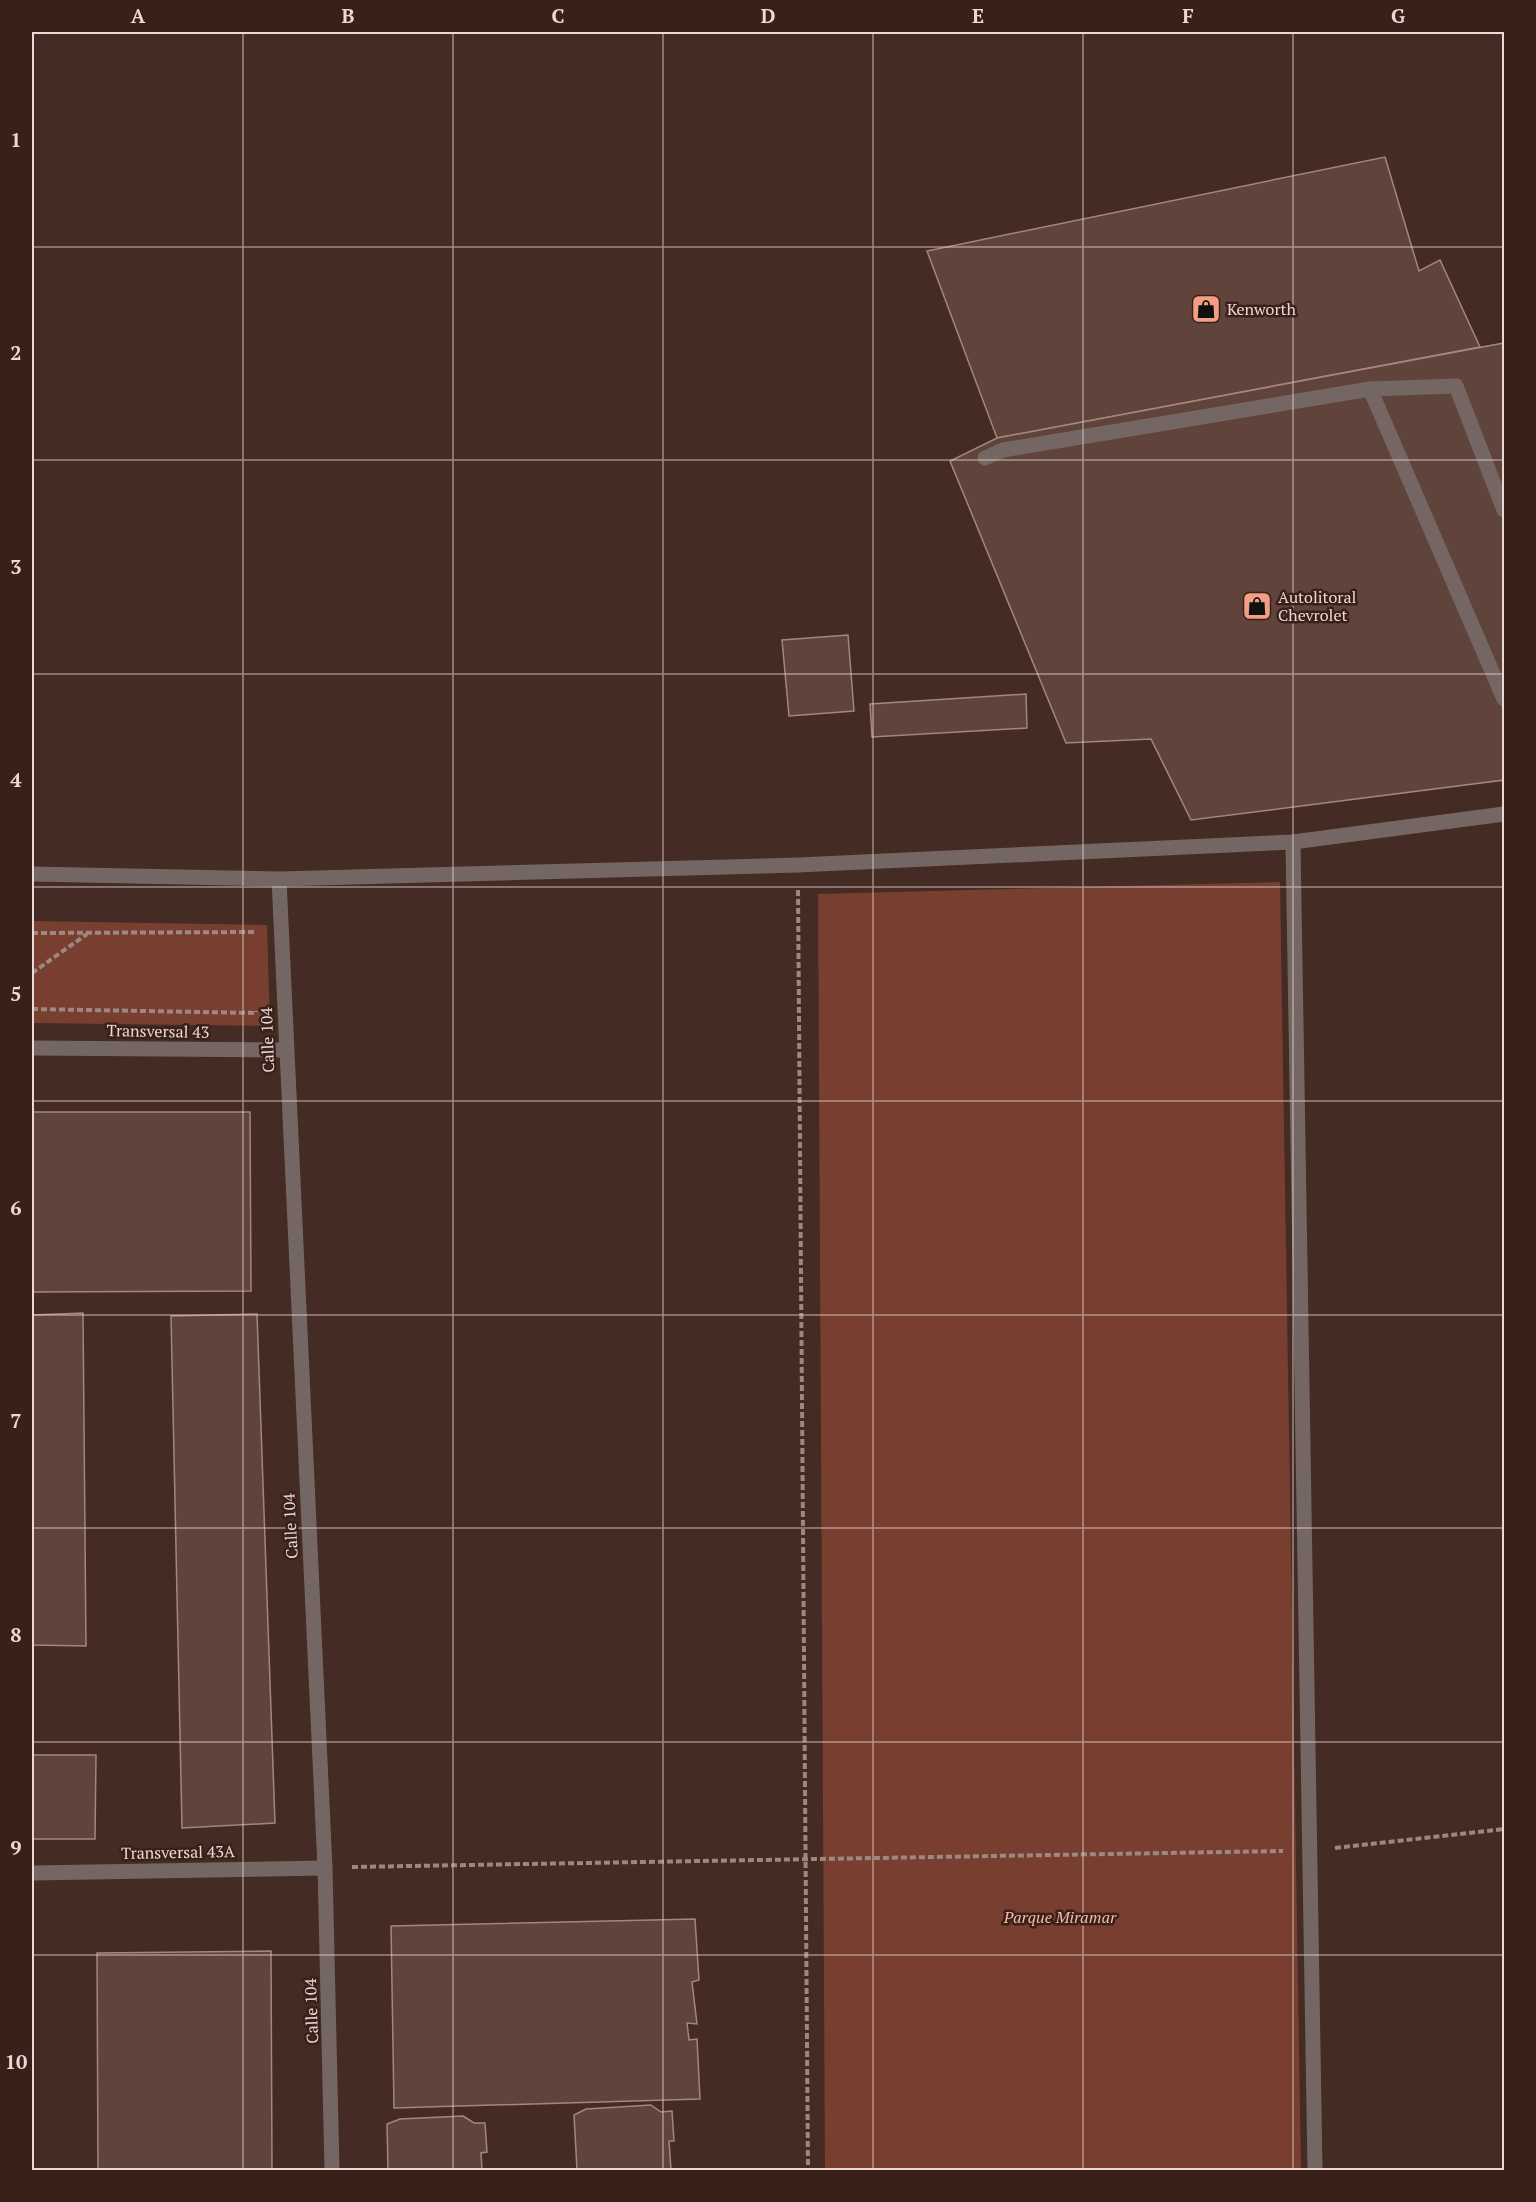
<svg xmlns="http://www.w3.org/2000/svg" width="1536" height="2202" font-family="'PT Serif',serif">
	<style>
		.green { fill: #783f30 }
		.building { fill: #60443c; stroke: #a5867d; stroke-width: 1.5 }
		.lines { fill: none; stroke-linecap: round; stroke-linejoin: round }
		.path { stroke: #9c8781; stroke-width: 4; stroke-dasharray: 6 3; stroke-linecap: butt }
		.minor { stroke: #746662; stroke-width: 15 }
		.grid { fill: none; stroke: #ead9d4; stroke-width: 1.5; stroke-opacity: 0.55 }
		.labels { text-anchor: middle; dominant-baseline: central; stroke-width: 5; stroke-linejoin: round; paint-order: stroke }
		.poi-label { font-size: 16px; fill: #ead9d4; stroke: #39211a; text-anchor: start }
		.street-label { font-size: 16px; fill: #ead9d4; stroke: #39211a }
		.park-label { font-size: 16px; font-style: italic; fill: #f4b9a8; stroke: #39211a }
		.neatline { fill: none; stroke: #ead9d4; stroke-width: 2 }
		.grid-label { font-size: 20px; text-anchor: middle; font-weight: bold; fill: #ead9d4 }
	</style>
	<rect width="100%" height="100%" fill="#442b23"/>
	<g class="green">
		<polygon points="1280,882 1301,2170 825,2170 818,894"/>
		<polygon points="32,921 267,925 270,1026 32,1023"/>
	</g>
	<g class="building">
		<polygon points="1385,157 1419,271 1440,260 1480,347 997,438 927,251"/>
		<polygon points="1504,343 1504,780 1191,820 1151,739 1066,743 950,461 997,438"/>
		<polygon points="848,635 854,711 789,716 782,640"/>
		<polygon points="1026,694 1027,728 872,737 870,704"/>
		<polygon points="32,1112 250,1112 251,1291 32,1292"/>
		<polygon points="83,1313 86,1646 32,1645 32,1315"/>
		<polygon points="257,1314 275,1823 182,1828 171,1316"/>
		<polygon points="32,1755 96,1755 95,1839 32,1839"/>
		<polygon points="695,1919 699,1980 692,1982 697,2024 687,2023 689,2040 697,2039 700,2099 394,2108 391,1926"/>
		<polygon points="271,1951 272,2170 98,2170 97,1953"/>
		<polygon points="651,2105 661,2112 672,2111 674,2141 669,2141 671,2170 577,2170 574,2115 586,2109"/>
		<polygon points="463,2116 474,2123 485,2123 487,2152 481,2153 482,2170 388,2170 387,2124 400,2119"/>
	</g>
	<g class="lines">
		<g class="path">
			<polyline points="798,890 808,2170"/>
			<polyline points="32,933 256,932"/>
			<polyline points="32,973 87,934"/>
			<polyline points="32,1009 256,1013 256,1011"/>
			<polyline points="1335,1848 1504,1829"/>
			<polyline points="352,1867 1283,1851"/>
		</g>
		<g class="minor">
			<polyline points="985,458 1003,450 1370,389"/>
			<polyline points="1504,510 1456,386 1370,389 1504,699"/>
			<polyline points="1293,842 1315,2170"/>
			<polyline points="32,874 279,879 798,865 1293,842 1504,814"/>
			<polyline points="279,879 325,1868 332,2170"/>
			<polyline points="32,1048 285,1050"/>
			<polyline points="32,1873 325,1868"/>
		</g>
	</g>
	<path class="grid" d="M 243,32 L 243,2170M 453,32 L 453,2170M 663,32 L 663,2170M 873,32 L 873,2170M 1083,32 L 1083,2170M 1293,32 L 1293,2170M 32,247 L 1504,247M 32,460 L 1504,460M 32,674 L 1504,674M 32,887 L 1504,887M 32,1101 L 1504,1101M 32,1315 L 1504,1315M 32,1528 L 1504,1528M 32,1742 L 1504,1742M 32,1955 L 1504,1955"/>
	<defs>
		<g id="shop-square" transform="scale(1.5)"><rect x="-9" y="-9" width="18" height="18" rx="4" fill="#f49e86" stroke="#39211a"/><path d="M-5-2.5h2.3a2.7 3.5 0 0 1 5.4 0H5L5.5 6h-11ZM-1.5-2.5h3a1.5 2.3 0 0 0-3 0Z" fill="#111"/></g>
	</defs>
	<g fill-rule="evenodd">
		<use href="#shop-square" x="1206" y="309"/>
		<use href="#shop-square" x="1257" y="606"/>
	</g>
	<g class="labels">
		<g class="poi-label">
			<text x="1227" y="309">Kenworth</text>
			<text x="1278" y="597">Autolitoral<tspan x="1278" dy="18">Chevrolet</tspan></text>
		</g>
		<g class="street-label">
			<text transform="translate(158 1031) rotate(1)">Transversal 43</text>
			<text transform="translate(267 1040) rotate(-92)">Calle 104</text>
			<text transform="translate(290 1526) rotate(-93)">Calle 104</text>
			<text transform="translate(178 1852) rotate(-1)">Transversal 43A</text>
			<text transform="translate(311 2011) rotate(-92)">Calle 104</text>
		</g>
		<g class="park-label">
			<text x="1060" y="1917">Parque Miramar</text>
		</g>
	</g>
	<rect width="1536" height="2202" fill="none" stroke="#39211a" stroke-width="66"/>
	<rect x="33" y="33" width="1470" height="2136" class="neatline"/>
	<g class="grid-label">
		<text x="138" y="23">A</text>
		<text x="348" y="23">B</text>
		<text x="558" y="23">C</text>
		<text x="768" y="23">D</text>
		<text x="978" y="23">E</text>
		<text x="1188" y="23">F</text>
		<text x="1398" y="23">G</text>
		<text x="16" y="147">1</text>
		<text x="16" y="360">2</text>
		<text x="16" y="574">3</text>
		<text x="16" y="787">4</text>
		<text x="16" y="1001">5</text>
		<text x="16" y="1215">6</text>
		<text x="16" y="1428">7</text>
		<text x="16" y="1642">8</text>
		<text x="16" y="1855">9</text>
		<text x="16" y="2069">10</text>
	</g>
</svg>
